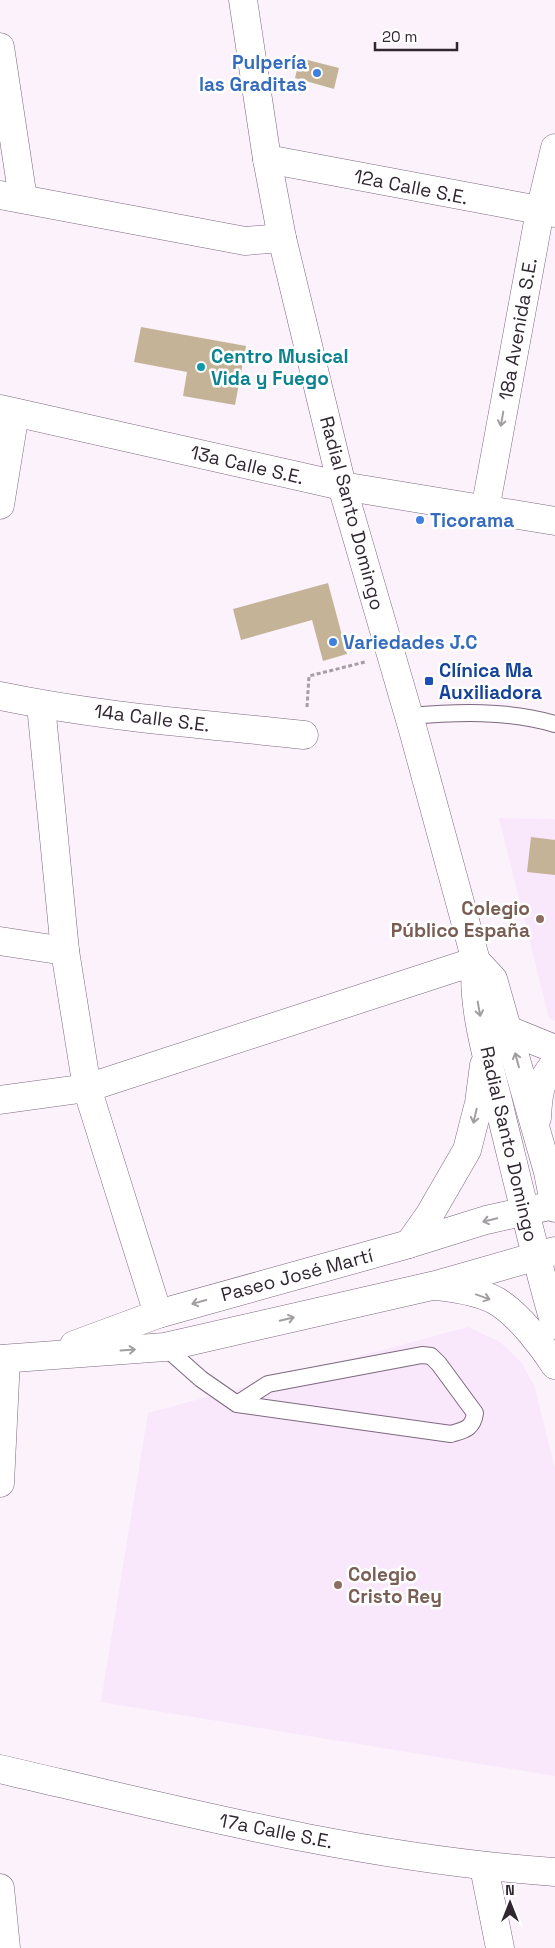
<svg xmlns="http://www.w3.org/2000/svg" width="555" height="1948" font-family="'Space Grotesk',sans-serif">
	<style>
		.built { fill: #f9e7fb }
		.building { fill: #c5b397 }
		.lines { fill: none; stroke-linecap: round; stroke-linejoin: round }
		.service-casing { stroke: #7d687f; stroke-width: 18 }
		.minor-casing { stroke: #7d687f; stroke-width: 29 }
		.tertiary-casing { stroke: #7d687f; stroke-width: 29 }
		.secondary-casing { stroke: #7d687f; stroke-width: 29 }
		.path { stroke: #a69da7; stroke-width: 3; stroke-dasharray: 4 2.5; stroke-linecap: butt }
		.service { stroke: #fff; stroke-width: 16 }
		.minor { stroke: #fff; stroke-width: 28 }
		.tertiary { stroke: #fff; stroke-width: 28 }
		.secondary { stroke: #fff; stroke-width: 28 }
		.oneway { stroke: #a29ea2 }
		.shop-dot { fill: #3f7fe0; stroke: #fff; stroke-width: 2 }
		.culture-dot { fill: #0f9aa8; stroke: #fff; stroke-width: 2 }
		.transit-dot { fill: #1a4fb4; stroke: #fff; stroke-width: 2 }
		.education-dot { fill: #8d6e63; stroke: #fff; stroke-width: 2 }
		.labels { text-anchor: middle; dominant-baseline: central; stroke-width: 5; stroke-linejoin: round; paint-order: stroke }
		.shop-label { font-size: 19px; font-weight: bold; fill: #366cbe; stroke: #fff; text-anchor: start }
		.street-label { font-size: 19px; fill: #302731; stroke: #fff }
		.culture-label { font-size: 19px; font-weight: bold; fill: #0d838f; stroke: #fff; text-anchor: start }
		.transit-label { font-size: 19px; font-weight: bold; fill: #164399; stroke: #fff; text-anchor: start }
		.education-label { font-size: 19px; font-weight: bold; fill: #785e54; stroke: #fff; text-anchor: end }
	</style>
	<rect width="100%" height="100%" fill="#fbf2fc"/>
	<g class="built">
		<polygon points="499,818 555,819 555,1021 549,1018"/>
		<polygon points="468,1327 500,1342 521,1362 534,1385 555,1469 555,1776 101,1702 148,1413"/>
	</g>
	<g class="building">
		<polygon points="300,58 339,68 334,89 295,78"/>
		<polygon points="141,327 246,346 235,405 183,396 187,372 134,362"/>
		<polygon points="328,583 347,654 323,661 312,620 241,640 233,609"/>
		<polygon points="531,837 555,840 555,875 527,872"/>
	</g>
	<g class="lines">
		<g class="service-casing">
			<g id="service">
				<path d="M 409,716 C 457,712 508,710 555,724"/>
				<path d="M 165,1347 L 201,1379 L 237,1404 L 451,1434 C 464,1430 473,1429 475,1413 L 439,1364 L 431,1356 L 422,1355 L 268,1384 L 237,1404"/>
			</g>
		</g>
		<g class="minor-casing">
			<g id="minor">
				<polyline points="0,47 23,199"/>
				<polyline points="267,159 555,213"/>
				<polyline points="0,195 245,241 282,238"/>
				<polyline points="0,409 342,486"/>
				<polyline points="0,505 15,413"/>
				<polyline points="485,510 540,211 555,148"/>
				<path d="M 0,696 C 100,717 203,724 304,735"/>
				<polyline points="41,705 65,951 87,1088 158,1314"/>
				<polyline points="0,941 65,951"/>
				<polyline points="508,1030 555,1049"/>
				<polyline points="0,1100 87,1088 476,961"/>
				<polyline points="0,1483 6,1359"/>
				<path d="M 0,1769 C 184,1812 366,1859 555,1872"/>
				<polyline points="484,1867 500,1948"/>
				<polyline points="0,1888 6,1948"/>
			</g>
		</g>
		<g class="tertiary-casing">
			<polyline id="tertiary" points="342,486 555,521"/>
		</g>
		<g class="secondary-casing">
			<g id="secondary">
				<path d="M 243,0 L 267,159 L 282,238 L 342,486 L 413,730 L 476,961 C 471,1011 491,1069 502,1118 C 519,1187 535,1256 555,1325"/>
				<polyline points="476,961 493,979 548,1172 555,1208"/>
				<path d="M 537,1118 C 538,1097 539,1080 555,1064"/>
				<polyline points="409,1244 430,1214 467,1150 479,1103 484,1065"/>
				<path d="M 437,1286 C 455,1288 486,1293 501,1304 C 521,1318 542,1345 555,1365"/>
				<polyline points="74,1345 158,1314 409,1244 486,1220 554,1205"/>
				<polyline points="0,1359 165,1347 436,1285 555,1251"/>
			</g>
		</g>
		<polyline class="path" points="307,707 309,676 365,662"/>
		<use href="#service" class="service"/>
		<use href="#minor" class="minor"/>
		<use href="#tertiary" class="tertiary"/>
		<use href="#secondary" class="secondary"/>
	</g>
	<defs><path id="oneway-shaft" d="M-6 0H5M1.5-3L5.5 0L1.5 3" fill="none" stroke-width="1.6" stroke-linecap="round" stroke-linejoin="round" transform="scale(1.25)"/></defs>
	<g class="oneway">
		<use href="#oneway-shaft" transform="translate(502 419) rotate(100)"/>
		<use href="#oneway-shaft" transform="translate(479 1009) rotate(80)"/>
		<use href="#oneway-shaft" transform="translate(517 1060) rotate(-105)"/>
		<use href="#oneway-shaft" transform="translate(475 1116) rotate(103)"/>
		<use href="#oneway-shaft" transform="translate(490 1220) rotate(167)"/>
		<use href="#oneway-shaft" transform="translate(483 1297) rotate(20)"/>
		<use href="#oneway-shaft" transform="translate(199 1302) rotate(165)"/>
		<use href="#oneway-shaft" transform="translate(287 1319) rotate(-13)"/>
		<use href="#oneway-shaft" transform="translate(128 1350) rotate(-4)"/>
	</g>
	<g class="shop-dot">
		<circle cx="317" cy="73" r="5"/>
		<circle cx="420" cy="520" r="5"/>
		<circle cx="333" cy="642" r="5"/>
	</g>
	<circle class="culture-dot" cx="201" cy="367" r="5"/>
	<rect class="transit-dot" x="424" y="676" width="10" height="10" rx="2.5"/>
	<g class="education-dot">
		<circle cx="540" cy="919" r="5"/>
		<circle cx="338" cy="1585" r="5"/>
	</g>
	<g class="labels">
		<g class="shop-label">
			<text x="307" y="62" text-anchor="end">Pulpería<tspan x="307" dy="22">las Graditas</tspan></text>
			<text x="430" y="520">Ticorama</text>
			<text x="343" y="642">Variedades J.C</text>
		</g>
		<g class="street-label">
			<text transform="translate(411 187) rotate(11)">12a Calle S.E.</text>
			<text transform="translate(518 329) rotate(-80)">18a Avenida S.E.</text>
			<text transform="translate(247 465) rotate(13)">13a Calle S.E.</text>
			<text transform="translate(352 513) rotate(75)">Radial Santo Domingo</text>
			<text transform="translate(152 718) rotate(7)">14a Calle S.E.</text>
			<text transform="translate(509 1144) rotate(77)">Radial Santo Domingo</text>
			<text transform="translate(297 1275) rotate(-15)">Paseo José Martí</text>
			<text transform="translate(276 1831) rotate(11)">17a Calle S.E.</text>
		</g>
		<g class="culture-label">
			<text x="211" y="356">Centro Musical<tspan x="211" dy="22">Vida y Fuego</tspan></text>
		</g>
		<g class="transit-label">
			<text x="439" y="670">Clínica Ma<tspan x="439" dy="22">Auxiliadora</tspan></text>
		</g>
		<g class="education-label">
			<text x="530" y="908">Colegio<tspan x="530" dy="22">Público España</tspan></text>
			<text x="348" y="1574" text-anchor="start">Colegio<tspan x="348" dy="22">Cristo Rey</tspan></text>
		</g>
	</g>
	<g transform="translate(510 1903)" stroke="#ffffff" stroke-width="4" paint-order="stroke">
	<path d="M0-4L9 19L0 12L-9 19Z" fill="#302731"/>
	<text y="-8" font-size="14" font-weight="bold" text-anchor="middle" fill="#302731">N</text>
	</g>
	<path d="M375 42v8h82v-8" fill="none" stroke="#302731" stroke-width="2.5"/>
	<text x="382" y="42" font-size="15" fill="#302731" stroke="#ffffff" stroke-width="4" paint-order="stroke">20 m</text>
</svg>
